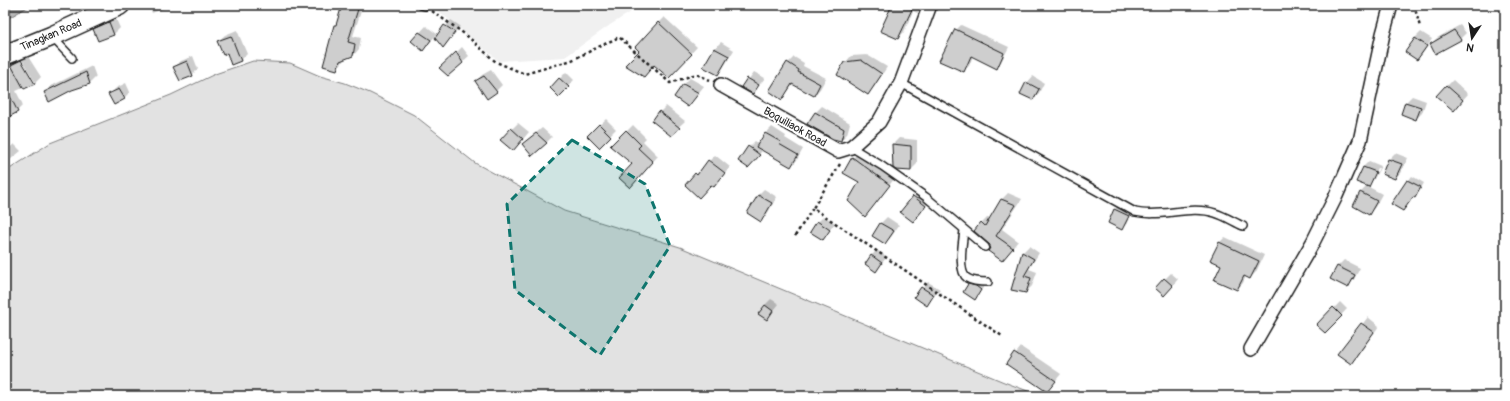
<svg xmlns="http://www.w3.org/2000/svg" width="1510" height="401" font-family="Pangolin,sans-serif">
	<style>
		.built { fill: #f0f0f0 }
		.green { fill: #e2e2e2; stroke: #7f7f7f }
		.water { fill: #b8b8b8; stroke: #7a7a7a }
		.shadow { fill: #0003; fill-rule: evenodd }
		.building { fill: #cecece; stroke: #1c1c1c }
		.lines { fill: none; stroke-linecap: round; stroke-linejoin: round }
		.lane-casing { stroke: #1c1c1c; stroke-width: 10 }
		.street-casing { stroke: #1c1c1c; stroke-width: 16 }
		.secondary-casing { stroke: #1c1c1c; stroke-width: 22 }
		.path { stroke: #1c1c1c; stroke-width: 2.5; stroke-dasharray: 3 3; stroke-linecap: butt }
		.lane { stroke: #fff; stroke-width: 7 }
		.street { stroke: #fff; stroke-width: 13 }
		.secondary { stroke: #fff; stroke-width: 19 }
		.marked { fill: #0f766e; fill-opacity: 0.2; stroke: #0f766e; stroke-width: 3; stroke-dasharray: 8 5; stroke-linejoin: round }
		.labels { text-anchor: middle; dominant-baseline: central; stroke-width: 4; stroke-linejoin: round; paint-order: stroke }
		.street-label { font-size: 11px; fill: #1c1c1c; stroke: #fff }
	</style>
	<rect width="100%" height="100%" fill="#fff"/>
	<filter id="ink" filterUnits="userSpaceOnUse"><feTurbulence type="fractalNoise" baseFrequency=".025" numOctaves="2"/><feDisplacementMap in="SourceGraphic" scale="8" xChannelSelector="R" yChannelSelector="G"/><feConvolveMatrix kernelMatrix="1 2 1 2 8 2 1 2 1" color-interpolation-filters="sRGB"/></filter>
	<g filter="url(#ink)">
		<polygon class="built" points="431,5 642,5 610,25 565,57 499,61"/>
		<polygon class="green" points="253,61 290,63 320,76 345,83 370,93 414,115 475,163 564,211 680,247 1004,382 1041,396 5,396 5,172 50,143 171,95 215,74"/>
		<polygon class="water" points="5,5 31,5 5,20"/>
		<g class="shadow">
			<polygon points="149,5 173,5 152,13"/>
			<polygon points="343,5 363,5 353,36 361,38 359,49 353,56 344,59 342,63 336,69 335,26 338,23"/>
			<polygon points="893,5 924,5 917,13 913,11 904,32 898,38"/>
			<polygon points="115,17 120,28 114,34 99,40 95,29 101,23"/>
			<polygon points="664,17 697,47 675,71 655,64 640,51 658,23"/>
			<polygon points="451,20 460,26 444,47 436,38"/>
			<polygon points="961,25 1009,47 1001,62 996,68 973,56 969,66 963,71 956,30"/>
			<polygon points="1460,25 1466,33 1460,39 1431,44 1437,38"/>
			<polygon points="426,26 437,34 423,50 412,41"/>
			<polygon points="237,30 247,54 241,60 232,63 227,52 218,41 225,35"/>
			<polygon points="1421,32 1432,39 1423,53 1417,59 1415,38"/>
			<polygon points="721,42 734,50 723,68 717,74 704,66 715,48"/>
			<polygon points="462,47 469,56 448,75 447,62"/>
			<polygon points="27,55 41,77 35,83 16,91 23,105 17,111 5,118 5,65 19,59 33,82 35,82 21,58"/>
			<polygon points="867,55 887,67 874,87 868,93 845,63 851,56"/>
			<polygon points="193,56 198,69 192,75 174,67 181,61"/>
			<polygon points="794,57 804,63 803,66 826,78 820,89 814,95 794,84 782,98 788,63"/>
			<polygon points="92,66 96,77 90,83 71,89 45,92 51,86"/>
			<polygon points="491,70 502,85 496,91 476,81 482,75"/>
			<polygon points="566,72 574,80 559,95 551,88"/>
			<polygon points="754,72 765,78 753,93 743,87"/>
			<polygon points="1033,76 1044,83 1039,93 1033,99 1021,93 1027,83"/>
			<polygon points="690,78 704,86 688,106 675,97 684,84"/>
			<polygon points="1453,80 1468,94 1460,103 1447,86"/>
			<polygon points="126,83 130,92 124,98 110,94 116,88"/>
			<polygon points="1412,96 1426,101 1422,113 1416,119 1406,102"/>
			<polygon points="666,106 685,121 671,134 660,112"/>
			<polygon points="822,106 850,123 847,134 841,140 808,124 816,112"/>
			<polygon points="606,119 616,129 599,146 594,130"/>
			<polygon points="518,123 529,132 519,144 512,129"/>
			<polygon points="633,125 646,138 643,141 658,156 636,180 634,164 612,146"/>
			<polygon points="772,127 786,136 785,138 803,149 797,160 791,166 763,150 748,166 749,147 755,141 759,144 766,133"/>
			<polygon points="542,128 552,137 546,143 523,144"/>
			<polygon points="899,138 917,140 917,164 911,170 893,144"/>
			<polygon points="14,144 21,151 5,164 5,152"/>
			<polygon points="859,152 895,178 865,215 861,182 853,158"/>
			<polygon points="1395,153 1408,158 1401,172 1395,178 1389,159"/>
			<polygon points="715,155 730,167 720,180 714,186 711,184 686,185"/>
			<path d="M 1369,161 L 1381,166 L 1374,179 L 1367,186 L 1382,194 L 1375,207 L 1369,213 L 1354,205 L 1361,192 L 1368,185 L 1357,181 L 1363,167 ZM 1377,168 L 1379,168 L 1373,180 L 1371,180 Z"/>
			<polygon points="1412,176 1424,183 1419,192 1414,196 1403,210 1408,181"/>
			<polygon points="764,189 777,197 767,214 761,220 758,195"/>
			<polygon points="920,190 931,200 919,215 902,211"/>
			<polygon points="1008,193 1022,199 1002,229 1018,241 1008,254 991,249 982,223 988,217 990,219 1002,199"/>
			<polygon points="1121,203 1134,210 1128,222 1122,228 1109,222 1115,209"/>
			<polygon points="824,216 835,223 823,239 818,222"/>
			<polygon points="887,217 899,225 891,237 885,243 873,235 881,223"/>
			<polygon points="1225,237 1264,255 1256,272 1250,278 1246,276 1243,283 1237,289 1223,265 1219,243"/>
			<polygon points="1029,246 1039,253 1029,269 1037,272 1032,286 1026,292 1013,289 1023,252"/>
			<polygon points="877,250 887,257 876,270 871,256"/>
			<polygon points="1344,260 1360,268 1353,281 1347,287 1332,279 1338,266"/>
			<polygon points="1171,273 1178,279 1170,289 1165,279"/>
			<polygon points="975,279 987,283 975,298 969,285"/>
			<polygon points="928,282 940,289 927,304 916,297"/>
			<polygon points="771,299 779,304 767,319 765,305"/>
			<polygon points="1340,302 1347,309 1325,332 1318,325"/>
			<polygon points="1368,317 1379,326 1357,357 1351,363 1339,354"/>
			<polygon points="1021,347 1061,374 1047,391 1008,363"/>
		</g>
		<g class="building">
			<polygon points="342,5 358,9 348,42 355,44 353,56 340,61 337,70 323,66 334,25 336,25"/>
			<polygon points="892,5 914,5 898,39 880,31"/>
			<polygon points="109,22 114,35 98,41 93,29"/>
			<polygon points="658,22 692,54 669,78 654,65 644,77 625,65 639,51 635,47"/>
			<polygon points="444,25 455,32 443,48 435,38"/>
			<polygon points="955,29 1004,53 997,69 971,56 964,72 939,61"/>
			<polygon points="1454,30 1461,40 1435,54 1430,44"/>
			<polygon points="419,32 431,40 423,51 411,41"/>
			<polygon points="231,36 241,61 231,65 227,53 223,55 217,41"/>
			<polygon points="1415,38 1427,46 1417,60 1405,52"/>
			<polygon points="714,48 729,56 718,75 703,67"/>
			<polygon points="456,52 463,63 448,76 439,68"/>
			<polygon points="21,60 35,84 24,89 11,65"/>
			<polygon points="861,60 882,74 868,95 837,75 844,62"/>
			<polygon points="187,61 193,76 180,81 173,67"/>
			<polygon points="787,62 799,70 798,72 820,84 814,96 792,84 782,100 769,91"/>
			<polygon points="86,72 90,84 72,90 49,102 44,92"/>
			<polygon points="484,76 497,92 487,99 475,81"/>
			<polygon points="559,78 569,87 559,97 550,88"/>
			<polygon points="747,78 759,85 753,94 741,87"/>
			<polygon points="1026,82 1039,89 1033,100 1020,94"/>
			<polygon points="683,84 699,93 688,107 674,97"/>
			<polygon points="1446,85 1463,100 1454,111 1436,96"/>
			<polygon points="5,86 18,112 5,119"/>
			<polygon points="119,89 125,99 114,105 108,94"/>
			<polygon points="1405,102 1421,107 1416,120 1401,114"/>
			<polygon points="659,111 680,128 671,136 652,121"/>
			<polygon points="815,112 844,129 841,141 833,139 807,124"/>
			<polygon points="599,124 611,136 599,148 587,136"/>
			<polygon points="511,128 523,139 513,151 500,140"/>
			<polygon points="626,130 641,145 638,148 653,162 630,188 619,178 632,164 610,146"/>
			<polygon points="536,133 547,143 532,156 522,144"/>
			<polygon points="765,133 781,142 779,144 798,155 791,167 756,147"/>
			<polygon points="892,144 911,146 911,171 896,170 893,168"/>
			<polygon points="748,146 760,155 748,168 738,161"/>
			<polygon points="852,157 890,185 865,217 848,201 859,182 843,173"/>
			<polygon points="1388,159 1402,164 1395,179 1382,174"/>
			<polygon points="708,160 725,173 714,187 711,185 699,198 685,185 695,173 697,175"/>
			<polygon points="1363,167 1376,172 1369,187 1356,182"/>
			<polygon points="1407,180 1421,187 1415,198 1413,197 1403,211 1391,204"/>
			<polygon points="1360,192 1377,201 1369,215 1353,206"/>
			<polygon points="758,195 772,203 761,222 747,213"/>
			<polygon points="913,196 926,206 913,222 900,212"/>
			<polygon points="1001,199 1016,205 996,236 1013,248 1002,261 988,251 990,248 990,245 974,231 981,222 985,226"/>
			<polygon points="1114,209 1129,216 1122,230 1108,223"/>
			<polygon points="817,221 830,230 823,240 810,232"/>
			<polygon points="880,223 894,231 885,244 872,236"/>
			<polygon points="1219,242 1259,261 1250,279 1244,276 1237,290 1214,280 1221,265 1210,260"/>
			<polygon points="1022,252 1034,259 1024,276 1031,278 1026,293 1011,290"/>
			<polygon points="871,255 882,263 876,272 865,264"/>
			<polygon points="1337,266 1355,275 1348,288 1330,279"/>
			<polygon points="1164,278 1173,286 1164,296 1155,288"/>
			<polygon points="968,284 976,286 981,290 975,300 963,292"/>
			<polygon points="921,287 934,295 927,306 914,297"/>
			<polygon points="765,305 773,311 767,320 758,314"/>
			<polygon points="1333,307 1342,316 1325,333 1316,325"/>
			<polygon points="1361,323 1374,332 1351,364 1337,354"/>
			<polygon points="1014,352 1056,381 1047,392 1006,364"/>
		</g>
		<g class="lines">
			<g class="lane-casing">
				<g id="lane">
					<polyline points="421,5 425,6"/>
					<polyline points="53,38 72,58"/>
					<path d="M 901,83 L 1135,212 C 1161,218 1190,205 1215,213 C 1225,216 1234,222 1243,226"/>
					<polyline points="851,147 882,166 926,197 985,247"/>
					<path d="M 964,230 C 963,241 957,271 967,278 C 973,282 982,282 988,282"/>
				</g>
			</g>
			<g class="street-casing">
				<g id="street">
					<polyline points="721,85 838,151 851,147 879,122 901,83 930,5"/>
					<polyline points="1251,349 1313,242 1335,198 1360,141 1383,34 1391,5"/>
				</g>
			</g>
			<g class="secondary-casing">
				<polyline id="secondary" points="5,55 52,36 120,5"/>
			</g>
			<g class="path">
				<polyline points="1414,5 1420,27"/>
				<polyline points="432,11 466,35 496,62 525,74 572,60 619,37 670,83 696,74 710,80"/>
				<polyline points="840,164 813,208 1002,336"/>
				<polyline points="795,236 813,208"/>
			</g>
			<use href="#lane" class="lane"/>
			<use href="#street" class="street"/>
			<use href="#secondary" class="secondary"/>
		</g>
	</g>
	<path class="marked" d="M 572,140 L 645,184 L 670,246 L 600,355 L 515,290 L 507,204 Z"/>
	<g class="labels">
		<g class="street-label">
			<text transform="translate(51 35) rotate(-23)">Tinagkan Road</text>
			<text transform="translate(795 127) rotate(29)">Boquiliaok Road</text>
		</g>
	</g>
	<rect width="1510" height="401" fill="none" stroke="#fff" stroke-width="20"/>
	<rect x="10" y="10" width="1490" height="381" fill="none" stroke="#1c1c1c" stroke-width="1.5" filter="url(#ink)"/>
	<g transform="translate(1472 38) rotate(192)" stroke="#ffffff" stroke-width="3" paint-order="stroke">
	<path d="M0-3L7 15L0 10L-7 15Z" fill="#1c1c1c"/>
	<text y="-6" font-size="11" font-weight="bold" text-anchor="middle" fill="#1c1c1c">N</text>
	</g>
</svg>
